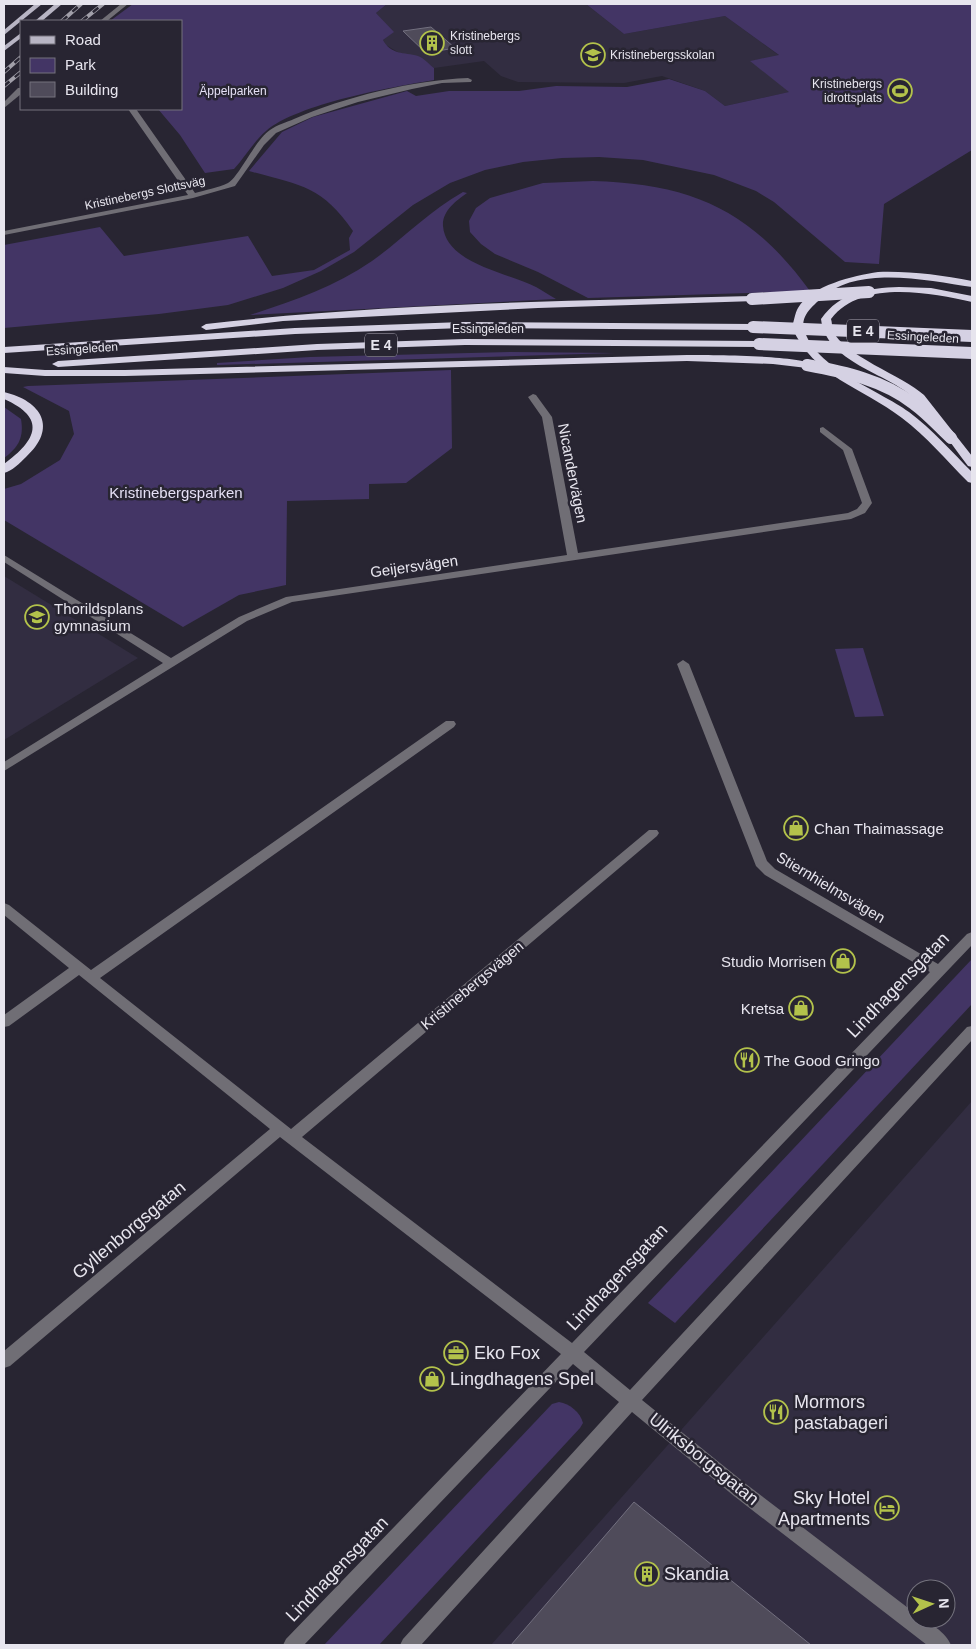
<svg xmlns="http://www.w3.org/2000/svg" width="976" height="1649" font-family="Arial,sans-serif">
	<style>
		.built { fill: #322d41; fill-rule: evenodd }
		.green { fill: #433565 }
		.building { fill: #4f4b5a; stroke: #726f7f }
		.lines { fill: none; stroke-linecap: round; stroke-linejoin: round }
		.minor { fill: #706e75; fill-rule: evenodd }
		.major { fill: #b8b5c4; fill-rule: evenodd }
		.highway { fill: #d5d1e3; fill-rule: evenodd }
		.rail-casing { stroke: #a19fa9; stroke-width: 4 }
		.rail { stroke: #282532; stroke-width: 2.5; stroke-dasharray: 7; stroke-linecap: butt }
		.highway-bridge { stroke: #d5d1e3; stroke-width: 12 }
		.labels { text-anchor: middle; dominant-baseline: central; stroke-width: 5; stroke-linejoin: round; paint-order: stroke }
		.far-poi-label { font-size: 12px; fill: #e7e5ee; stroke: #282532; text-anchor: start }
		.far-park-label { font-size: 12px; fill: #e5e0f5; stroke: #282532 }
		.far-street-label { font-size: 12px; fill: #e7e5ee; stroke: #282532 }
		.shield { fill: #282532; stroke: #aeabb6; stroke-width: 1 }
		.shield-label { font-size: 14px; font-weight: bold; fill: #e7e5ee }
		.street-label { font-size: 15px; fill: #e7e5ee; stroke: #282532 }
		.park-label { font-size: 15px; fill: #e5e0f5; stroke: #282532 }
		.poi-label { font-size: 15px; fill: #e7e5ee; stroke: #282532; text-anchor: start }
		.near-street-label { font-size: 18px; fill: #e7e5ee; stroke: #282532 }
		.near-poi-label { font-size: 18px; fill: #e7e5ee; stroke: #282532; text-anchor: start }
	</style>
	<rect width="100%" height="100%" fill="#282532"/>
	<g class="built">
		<polygon points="387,4 586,4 624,34 725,16 780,56 751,61 790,92 725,106 705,91 662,76 624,83 518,82 501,76 484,61 434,68 419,57 401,54 386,45 383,40 393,32 376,13"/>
		<polygon points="4,576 138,658 4,740"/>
		<path d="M 972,1101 L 972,1645 L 491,1645 ZM 916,1589 L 946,1589 L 946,1619 L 916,1619 Z"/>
	</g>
	<g class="green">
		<path d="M 133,4 L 387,4 L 376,13 L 394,32 L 383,40 C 391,55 404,52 418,56 C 424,58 430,65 434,68 L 434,80 C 392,87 297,104 266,131 C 254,141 245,157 234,169 L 205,173 L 180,135 L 158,109 L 181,109 L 181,21 L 110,21 Z"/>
		<path d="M 586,4 L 972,4 L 972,150 L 884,204 L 879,264 L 845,262 L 774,202 L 756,191 L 714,175 L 643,160 L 599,157 L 562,158 L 523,162 L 485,170 L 450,183 L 413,205 L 354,252 L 321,271 L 283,288 L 228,305 L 159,314 L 4,328 L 4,245 L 100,227 L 124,256 L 248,236 L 272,276 L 314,270 L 350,250 L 349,238 L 353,231 C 322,186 300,185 249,171 L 282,132 L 313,117 L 407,91 L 416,96 L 449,91 L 519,91 L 556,86 L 627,87 L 669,79 L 705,91 L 725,106 L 789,92 L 750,61 L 779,55 L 725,16 L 624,34 Z"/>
		<path d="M 593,181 C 692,184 751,210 810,291 L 588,298 L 538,272 L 495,254 L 481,244 L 470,232 L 469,221 L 476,208 L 490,198 L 543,183 Z"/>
		<path d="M 463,192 L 467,193 C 456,201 442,211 443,226 C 446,264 509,273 536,287 C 543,291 549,295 556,299 L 250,315 C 293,301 334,287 372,261 C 403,239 429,211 463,192 Z"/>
		<polygon points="512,352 616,353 217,365 217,363 310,357"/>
		<polygon points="451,370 452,448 406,483 369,484 369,499 287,501 286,585 239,595 183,627 4,520 4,489 21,484 60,460 74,434 69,411 23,387 28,386"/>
		<path d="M 4,407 L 21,419 C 24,437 19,447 4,458 Z"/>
		<polygon points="863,648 884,716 855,717 835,649"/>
		<polygon points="972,959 972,1004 675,1323 648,1303"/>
		<path d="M 559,1402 C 570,1404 580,1412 583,1423 L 580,1428 L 379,1645 L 324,1645 L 552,1404 Z"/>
	</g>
	<g class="building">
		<polygon points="431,27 455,48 426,53 403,31"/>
		<polygon points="634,1502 811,1645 511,1645"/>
	</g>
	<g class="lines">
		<g class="minor">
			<polygon points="121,4 128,4 107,21 100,21"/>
			<path d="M 468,78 L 472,80 L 471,82 L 442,83 L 412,89 L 358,102 L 312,117 L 276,133 L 264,145 L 235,186 L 193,198 L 4,235 L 4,231 L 188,195 L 128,109 L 136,109 L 195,193 C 205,190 218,188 228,183 C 239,177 255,140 270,130 C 277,125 287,122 294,119 C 344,97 414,80 468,78 Z"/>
			<polygon points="18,88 21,88 21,94 4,108 4,102"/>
			<polygon points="533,394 536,395 552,417 578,553 848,513 857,509 862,503 843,450 820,432 820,428 823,427 852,449 872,503 865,513 851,519 292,602 247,621 4,771 4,762 163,663 4,562 4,555 171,658 239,617 286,597 567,555 542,417 528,397"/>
			<path d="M 683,660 L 689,664 L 767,861 L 775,869 L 938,964 L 967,934 L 972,932 L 972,945 L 584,1352 L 630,1390 L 967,1027 L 972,1026 L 972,1040 L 642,1400 L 746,1484 L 916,1614 L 916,1619 C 928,1619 947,1634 951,1645 L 927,1645 L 734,1496 L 632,1412 L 421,1645 L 400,1645 L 403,1639 L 619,1402 L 573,1364 L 304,1645 L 283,1645 L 286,1639 L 561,1354 L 280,1137 L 10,1366 L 4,1368 L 4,1351 L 270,1129 L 79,975 L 9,1026 L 4,1027 L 4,1015 L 69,968 L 4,915 L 4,903 L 9,905 L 91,970 L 446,721 L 454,721 L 456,724 L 454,727 L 100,978 L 291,1129 L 649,830 L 657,830 L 659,833 L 657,836 L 302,1137 L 572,1343 L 930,972 L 765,875 L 756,866 L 677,664 Z"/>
		</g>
		<g class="major">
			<polygon points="35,4 42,4 4,35 4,30"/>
			<polygon points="55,4 62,4 42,21 35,21"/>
			<polygon points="21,33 21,38 4,51 4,46"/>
		</g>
		<g class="highway">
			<path d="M 878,272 C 910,271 941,275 972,281 L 972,287 C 930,281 861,265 824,296 C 815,304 800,315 804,329 C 814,368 879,390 909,412 C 932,429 952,452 972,472 L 972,483 L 968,482 C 946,460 926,436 902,418 C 862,387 813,377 792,327 C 794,321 795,313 798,308 C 812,285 853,276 878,272 Z"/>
			<path d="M 899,287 L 931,288 L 972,296 L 972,302 C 930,293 862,279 831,319 C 832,322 832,327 833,331 C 843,355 903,376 924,395 L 972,456 L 972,467 L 968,466 C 950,443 935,418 915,399 C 887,372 826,363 821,319 C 840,292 868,288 899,287 Z"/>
			<path d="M 752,296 L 756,297 L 756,301 L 538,308 L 283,321 L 206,330 L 201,327 L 206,324 C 387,303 570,301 752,296 Z"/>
			<polygon points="463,322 753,324 758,327 753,330 463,328 295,334 4,353 4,347 295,328"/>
			<polygon points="465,339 759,341 764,344 759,347 465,345 317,350 58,367 52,364 58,361 317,344"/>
			<path d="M 687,355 C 707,355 802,355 813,365 L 807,368 L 773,364 L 687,361 L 125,376 L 45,376 L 4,373 L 4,367 L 45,370 L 125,370 Z"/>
			<path d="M 4,392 C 42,401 58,428 26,457 C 20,463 12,471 4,473 L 4,464 C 37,440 47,418 4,399 Z"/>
		</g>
		<g class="rail-casing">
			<g id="rail">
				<polyline points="62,21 81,4"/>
				<polyline points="82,21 103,4"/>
				<polyline points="4,72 21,57"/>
				<polyline points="4,86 21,72"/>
			</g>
		</g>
		<use href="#rail" class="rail"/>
		<g class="highway-bridge">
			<polyline points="752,299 869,292"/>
			<polyline points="753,327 972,336"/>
			<polyline points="759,344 972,353"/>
			<path d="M 807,365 C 845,372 883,380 914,404 C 928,414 939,427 951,438"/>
		</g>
	</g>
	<defs>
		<g id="building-ring" transform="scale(1.25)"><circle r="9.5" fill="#282532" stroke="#b3c24b" stroke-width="1.5"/><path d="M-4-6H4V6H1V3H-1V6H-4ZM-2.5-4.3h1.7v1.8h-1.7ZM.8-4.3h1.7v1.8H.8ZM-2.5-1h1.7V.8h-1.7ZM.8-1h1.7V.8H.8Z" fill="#b3c24b"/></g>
		<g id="school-ring" transform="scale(1.25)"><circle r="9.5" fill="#282532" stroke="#b3c24b" stroke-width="1.5"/><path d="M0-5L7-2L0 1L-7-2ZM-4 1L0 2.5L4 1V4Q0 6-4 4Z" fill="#b3c24b"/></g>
		<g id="stadium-ring" transform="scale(1.25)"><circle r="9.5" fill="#282532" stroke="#b3c24b" stroke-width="1.5"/><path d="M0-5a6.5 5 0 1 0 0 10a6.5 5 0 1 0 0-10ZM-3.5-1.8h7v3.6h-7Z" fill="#b3c24b"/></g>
		<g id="shop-ring" transform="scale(1.25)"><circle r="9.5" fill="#282532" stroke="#b3c24b" stroke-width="1.5"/><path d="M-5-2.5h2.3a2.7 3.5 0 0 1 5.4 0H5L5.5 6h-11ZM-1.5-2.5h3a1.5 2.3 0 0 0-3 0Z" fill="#b3c24b"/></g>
		<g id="restaurant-ring" transform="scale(1.25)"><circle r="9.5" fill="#282532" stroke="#b3c24b" stroke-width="1.5"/><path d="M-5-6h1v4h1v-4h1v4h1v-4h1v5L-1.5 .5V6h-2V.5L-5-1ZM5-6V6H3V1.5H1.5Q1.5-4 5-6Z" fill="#b3c24b"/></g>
		<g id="office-ring" transform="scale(1.25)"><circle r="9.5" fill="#282532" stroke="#b3c24b" stroke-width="1.5"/><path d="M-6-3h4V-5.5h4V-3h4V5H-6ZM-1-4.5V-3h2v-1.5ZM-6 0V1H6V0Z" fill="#b3c24b"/></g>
		<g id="hotel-ring" transform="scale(1.25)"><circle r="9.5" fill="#282532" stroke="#b3c24b" stroke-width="1.5"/><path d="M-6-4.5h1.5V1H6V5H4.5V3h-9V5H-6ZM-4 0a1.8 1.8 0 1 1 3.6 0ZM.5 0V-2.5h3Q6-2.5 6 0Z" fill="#b3c24b"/></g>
	</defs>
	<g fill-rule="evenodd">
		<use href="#building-ring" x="432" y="43"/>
		<use href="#school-ring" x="593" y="55"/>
		<use href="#stadium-ring" x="900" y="91"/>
		<use href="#school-ring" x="37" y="617"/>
		<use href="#shop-ring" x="796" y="828"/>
		<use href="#shop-ring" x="843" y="961"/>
		<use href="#shop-ring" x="801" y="1008"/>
		<use href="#restaurant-ring" x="747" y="1060"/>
		<use href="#office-ring" x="456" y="1353"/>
		<use href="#shop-ring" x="432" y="1379"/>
		<use href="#restaurant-ring" x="776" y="1412"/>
		<use href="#hotel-ring" x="887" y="1508"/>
		<use href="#building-ring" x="647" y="1574"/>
	</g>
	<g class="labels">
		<g class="far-poi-label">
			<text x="450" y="36">Kristinebergs<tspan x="450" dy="14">slott</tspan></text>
			<text x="610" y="55">Kristinebergsskolan</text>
			<text x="882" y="84" text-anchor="end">Kristinebergs<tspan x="882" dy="14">idrottsplats</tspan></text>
		</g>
		<g class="far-park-label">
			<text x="233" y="91">Äppelparken</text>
		</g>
		<g class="far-street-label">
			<text transform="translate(145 193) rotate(-12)">Kristinebergs Slottsväg</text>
			<text x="488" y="329">Essingeleden</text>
			<text transform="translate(923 337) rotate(3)">Essingeleden</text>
			<text transform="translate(82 349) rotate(-4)">Essingeleden</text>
		</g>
		<g class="shield">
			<rect x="847" y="319.5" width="32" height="23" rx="4"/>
			<rect x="365" y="333.5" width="32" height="23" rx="4"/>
		</g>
		<g class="shield-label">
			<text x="863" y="331">E 4</text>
			<text x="381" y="345">E 4</text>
		</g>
		<g class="street-label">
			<text transform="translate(573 473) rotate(79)">Nicandervägen</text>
			<text transform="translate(414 566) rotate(-8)">Geijersvägen</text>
			<text transform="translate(831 887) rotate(31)">Stiernhielmsvägen</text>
			<text transform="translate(472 985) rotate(-40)">Kristinebergsvägen</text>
		</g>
		<g class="park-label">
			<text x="176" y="492">Kristinebergsparken</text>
		</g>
		<g class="poi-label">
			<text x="54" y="608">Thorildsplans<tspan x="54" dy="17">gymnasium</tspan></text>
			<text x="814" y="828">Chan Thaimassage</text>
			<text x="826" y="961" text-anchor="end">Studio Morrisen</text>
			<text x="784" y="1008" text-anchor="end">Kretsa</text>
			<text x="764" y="1060">The Good Gringo</text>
		</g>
		<g class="near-street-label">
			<text transform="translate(898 985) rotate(-46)">Lindhagensgatan</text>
			<text transform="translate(129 1230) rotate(-40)">Gyllenborgsgatan</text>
			<text transform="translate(617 1277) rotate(-47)">Lindhagensgatan</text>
			<text transform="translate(704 1459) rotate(39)">Ulriksborgsgatan</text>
			<text transform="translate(337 1569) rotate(-46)">Lindhagensgatan</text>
		</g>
		<g class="near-poi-label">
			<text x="474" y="1353">Eko Fox</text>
			<text x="450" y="1379">Lingdhagens Spel</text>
			<text x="794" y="1402">Mormors<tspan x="794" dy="21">pastabageri</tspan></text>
			<text x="870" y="1498" text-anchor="end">Sky Hotel<tspan x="870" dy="21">Apartments</tspan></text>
			<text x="664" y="1574">Skandia</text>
		</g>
	</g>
	<rect width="976" height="1649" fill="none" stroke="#e7e5ee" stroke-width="10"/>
	<rect x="20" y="20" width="162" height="90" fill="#282532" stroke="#74727d"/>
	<rect x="30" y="36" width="25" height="8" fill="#b8b5c4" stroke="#74727d"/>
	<text x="65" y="45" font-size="15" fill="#e7e5ee">Road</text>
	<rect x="30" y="58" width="25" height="15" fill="#433565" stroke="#74727d"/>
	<text x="65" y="70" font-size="15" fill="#e7e5ee">Park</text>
	<rect x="30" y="82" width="25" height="15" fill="#4f4b5a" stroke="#74727d"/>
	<text x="65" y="95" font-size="15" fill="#e7e5ee">Building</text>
	<g transform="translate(931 1604) rotate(87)"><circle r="24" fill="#282532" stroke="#74727d"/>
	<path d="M0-4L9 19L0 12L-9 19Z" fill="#b3c24b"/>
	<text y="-8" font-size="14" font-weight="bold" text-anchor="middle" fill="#e7e5ee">N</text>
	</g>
</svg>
